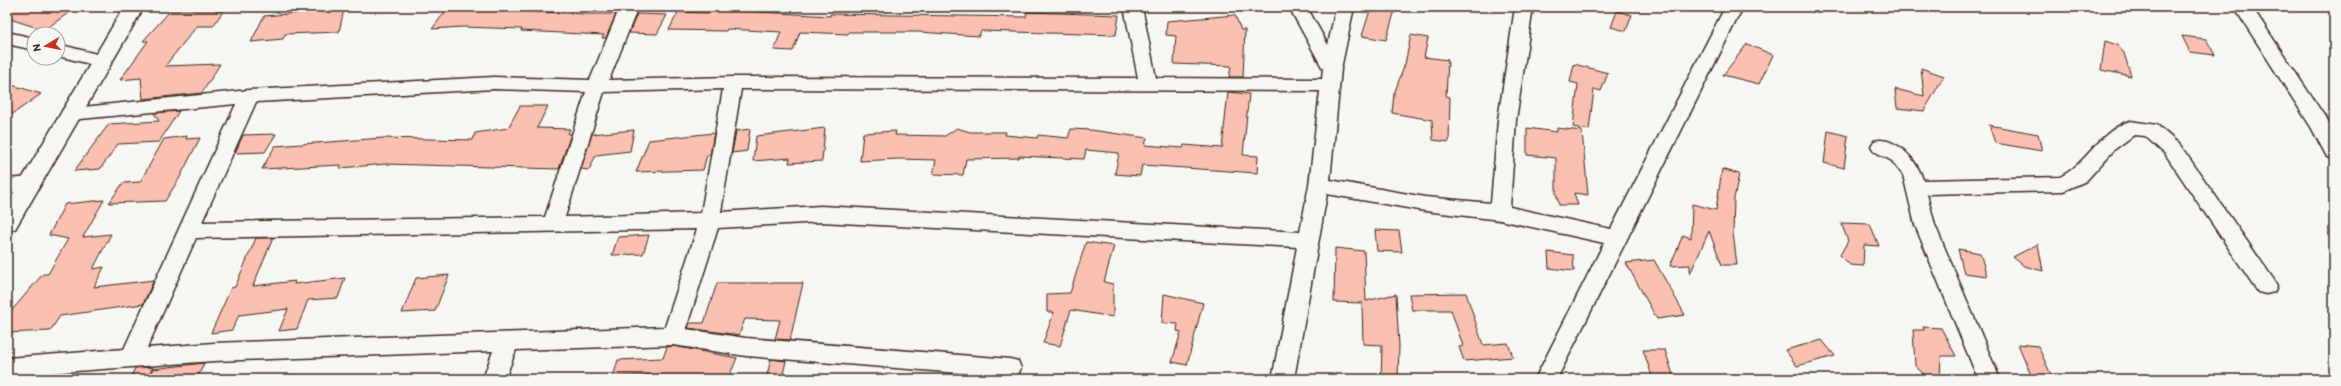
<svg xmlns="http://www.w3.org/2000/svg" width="2341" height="386" font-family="Itim,sans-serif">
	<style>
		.building { fill: #f9bfb1; stroke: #3b2a1e }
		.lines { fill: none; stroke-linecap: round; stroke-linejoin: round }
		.minor-casing { stroke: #3b2a1e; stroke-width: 3 }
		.tertiary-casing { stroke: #3b2a1e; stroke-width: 3 }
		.minor { fill: #f6f6f2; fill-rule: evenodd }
		.tertiary { fill: #f6f6f2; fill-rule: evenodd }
	</style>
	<rect width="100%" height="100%" fill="#f6f6f2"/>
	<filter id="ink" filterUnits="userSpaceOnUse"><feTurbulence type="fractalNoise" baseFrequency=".025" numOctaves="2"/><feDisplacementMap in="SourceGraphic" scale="8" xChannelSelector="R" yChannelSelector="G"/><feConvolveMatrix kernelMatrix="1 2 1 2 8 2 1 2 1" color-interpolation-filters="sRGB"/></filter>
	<g filter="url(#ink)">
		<g class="building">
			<polygon points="7,7 77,7 44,30 7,18"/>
			<polygon points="1371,7 1396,7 1386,40 1362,36"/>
			<polygon points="448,8 586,14 616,14 606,38 602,38 604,35 521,31 522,29 462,27 432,29"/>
			<polygon points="344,9 339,32 285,34 283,39 251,42 264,16"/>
			<polygon points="710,9 830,16 830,14 1026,17 1027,12 1119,15 1116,35 981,31 979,36 918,32 849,32 848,34 800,32 793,51 774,50 781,32 727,29 726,31 669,30 678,12 708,13"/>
			<polygon points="171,10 224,10 213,26 197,26 165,66 220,64 202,93 143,99 141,78 120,80 148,41 143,41"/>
			<polygon points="1617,11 1632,15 1626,31 1611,27"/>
			<polygon points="637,14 639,14 667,15 657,34 629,33"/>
			<polygon points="1235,15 1241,30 1245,30 1243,77 1229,77 1231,66 1174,64 1176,36 1166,35 1167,21"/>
			<polygon points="1411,35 1428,38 1424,57 1448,60 1446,96 1450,97 1449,142 1433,140 1432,120 1392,113 1394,94 1405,64"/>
			<polygon points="2182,36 2206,39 2215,55 2190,52"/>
			<polygon points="2105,41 2117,45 2124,53 2131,76 2101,70"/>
			<polygon points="1747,44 1773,55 1759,84 1723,75"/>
			<polygon points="1574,64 1608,73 1601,91 1594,89 1589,130 1573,127 1578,84 1570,82"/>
			<polygon points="1921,68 1944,76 1924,111 1897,108 1895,89 1924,96"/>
			<polygon points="7,84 22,88 41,94 7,118"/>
			<polygon points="1228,92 1249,94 1243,155 1258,156 1257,173 1142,165 1140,176 1115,174 1119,153 1086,150 1084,159 1019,156 1019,158 966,159 963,175 933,174 936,160 898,159 860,161 863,133 896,131 895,135 945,136 957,128 970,132 1006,132 1005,135 1037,138 1038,135 1068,138 1071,129 1091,130 1147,138 1145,145 1183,148 1184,145 1222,148"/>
			<polygon points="520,106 548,106 537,128 570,129 568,134 571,134 559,169 386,164 340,168 341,165 262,169 275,146 383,138 473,140 475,133 508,128"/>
			<polygon points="179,111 159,142 118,144 100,169 74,171 109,124 159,121 154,113"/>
			<polygon points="1989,125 2038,134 2042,151 1995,143"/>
			<polygon points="825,128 822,161 789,163 790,158 753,161 756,136"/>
			<polygon points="1527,128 1557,132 1557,128 1582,131 1588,195 1574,193 1578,205 1559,205 1556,193 1556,158 1527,155"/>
			<polygon points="750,129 747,151 732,153 736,131"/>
			<polygon points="634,130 630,151 596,155 589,170 581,169 592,134"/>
			<polygon points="1828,131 1848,136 1844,168 1824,163"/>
			<polygon points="714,133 710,155 707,155 703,170 636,172 649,140"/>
			<polygon points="276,134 265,152 235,153 243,135"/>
			<polygon points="187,136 186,139 200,138 179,179 165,201 109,203 123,183 140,182 164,139"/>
			<polygon points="1722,169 1739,174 1734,199 1733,233 1737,265 1722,265 1709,231 1690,274 1690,265 1670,266 1683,235 1691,238 1692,204 1716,210"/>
			<polygon points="104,200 83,237 111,234 93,269 104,267 94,287 154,280 143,304 60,316 50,331 7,333 7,316 43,274 48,274 68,239 49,235 65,204"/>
			<polygon points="1841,223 1870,224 1879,246 1864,245 1863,266 1850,265 1840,255 1848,241"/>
			<polygon points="1375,230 1399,231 1402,252 1377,251"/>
			<polygon points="649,235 643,254 612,255 618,237"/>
			<polygon points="256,238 273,238 253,286 295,281 294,284 345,278 338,298 308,300 297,329 279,331 288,309 239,315 232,330 211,333 231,288 235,287"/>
			<polygon points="1086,242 1114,246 1104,282 1113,284 1113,317 1071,310 1060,346 1043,343 1054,312 1047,312 1047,294 1070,293"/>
			<polygon points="2038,244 2043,271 2024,266 2013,257"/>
			<polygon points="1335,248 1364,251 1366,301 1396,294 1399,346 1398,379 1381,379 1382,345 1363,344 1362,303 1334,302"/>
			<polygon points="1958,249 1980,253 1987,276 1964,273"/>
			<polygon points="1548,252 1573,255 1574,271 1549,268"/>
			<polygon points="1654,260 1685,315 1657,319 1626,263"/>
			<polygon points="449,275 435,311 402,313 416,278"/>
			<polygon points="717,283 803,283 790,340 775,339 780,320 745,319 739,335 688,328 690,323 704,323"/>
			<polygon points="1466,293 1483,345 1508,343 1513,357 1464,361 1459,347 1463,346 1451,310 1412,310 1409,294"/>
			<polygon points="1164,294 1203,303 1187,365 1172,362 1181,332 1177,331 1178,324 1162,323"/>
			<polygon points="1923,327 1941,328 1956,356 1941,356 1940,377 1926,376 1915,366 1913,330 1924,330"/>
			<polygon points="1822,340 1835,356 1797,366 1785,350"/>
			<polygon points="2018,344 2038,346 2052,377 2031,375"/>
			<polygon points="673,346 737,358 728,379 653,379 654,375 613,377 618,360 663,358 667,347"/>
			<polygon points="1643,350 1665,350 1674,378 1653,379"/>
			<polygon points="771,359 786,361 782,379 766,379"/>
			<polygon points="204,363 197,379 152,379 152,369 148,377 130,379 135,368 153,367 152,369"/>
		</g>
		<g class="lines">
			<g class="minor-casing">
				<g id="minor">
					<path d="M 620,7 L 638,7 L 609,80 L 733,77 L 1138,78 L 1124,7 L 1142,7 L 1156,78 L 1322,79 L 1323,69 L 1289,7 L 1307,7 L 1328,45 L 1336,7 L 1354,7 L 1341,69 L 1330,180 L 1425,197 L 1491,203 L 1498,120 L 1515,7 L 1533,7 L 1516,120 L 1510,207 L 1611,229 L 1725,7 L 1743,7 L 1557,379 L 1535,379 L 1604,243 L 1500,220 L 1425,211 L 1327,194 L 1294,379 L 1272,379 L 1297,247 L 821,222 L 718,228 L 686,329 L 746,338 L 1010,359 L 1018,361 L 1021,368 L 1018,375 L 1010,377 L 746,356 L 673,345 L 516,350 L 505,379 L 483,379 L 493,351 L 214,361 L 7,376 L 7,358 L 124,349 L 236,104 L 70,120 L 63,119 L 61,114 L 63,109 L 249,90 L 494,77 L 590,80 ZM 494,89 L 586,92 L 545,217 L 202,222 L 256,102 ZM 723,89 L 701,213 L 565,217 L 604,92 ZM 741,89 L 1320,91 L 1309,185 L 1300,232 L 821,206 L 721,212 ZM 697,229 L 665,327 L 214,343 L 147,348 L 196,238 Z"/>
					<polygon points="2234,7 2252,7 2327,120 2334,134 2334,159 2327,157 2311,127"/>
					<polygon points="7,32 34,38 34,50 7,44"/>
					<polygon points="58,44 108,57 111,61 108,65 102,67 58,56"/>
					<path d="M 2130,121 L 2157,125 L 2180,145 L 2274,280 L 2277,286 L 2274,292 L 2266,294 L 2258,292 L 2166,155 L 2145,136 L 2134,135 L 2115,149 L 2086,181 L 2063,191 L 1927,194 L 1935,225 L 2000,379 L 1978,379 L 1915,225 L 1903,175 L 1892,161 L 1874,151 L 1871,146 L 1874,141 C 1895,135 1918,161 1923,180 L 2060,177 C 2087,164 2100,130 2130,121 Z"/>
					<polygon points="30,177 37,179 40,184 37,189 7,193 7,179"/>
				</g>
			</g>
			<g class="tertiary-casing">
				<polygon id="tertiary" points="124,7 144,7 15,229 7,231 7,204"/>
			</g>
			<use href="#minor" class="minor"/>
			<use href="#tertiary" class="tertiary"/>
		</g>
	</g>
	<rect width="2341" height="386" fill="none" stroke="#f6f6f2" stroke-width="24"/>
	<rect x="12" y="12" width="2317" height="362" fill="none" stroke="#3b2a1e" stroke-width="1.5" filter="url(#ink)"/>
	<g transform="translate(46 46) rotate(260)"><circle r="19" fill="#f6f6f2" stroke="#aba49d"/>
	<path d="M0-3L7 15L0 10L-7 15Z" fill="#c8321e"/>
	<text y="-6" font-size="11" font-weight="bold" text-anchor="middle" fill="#3b2a1e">N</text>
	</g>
</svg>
